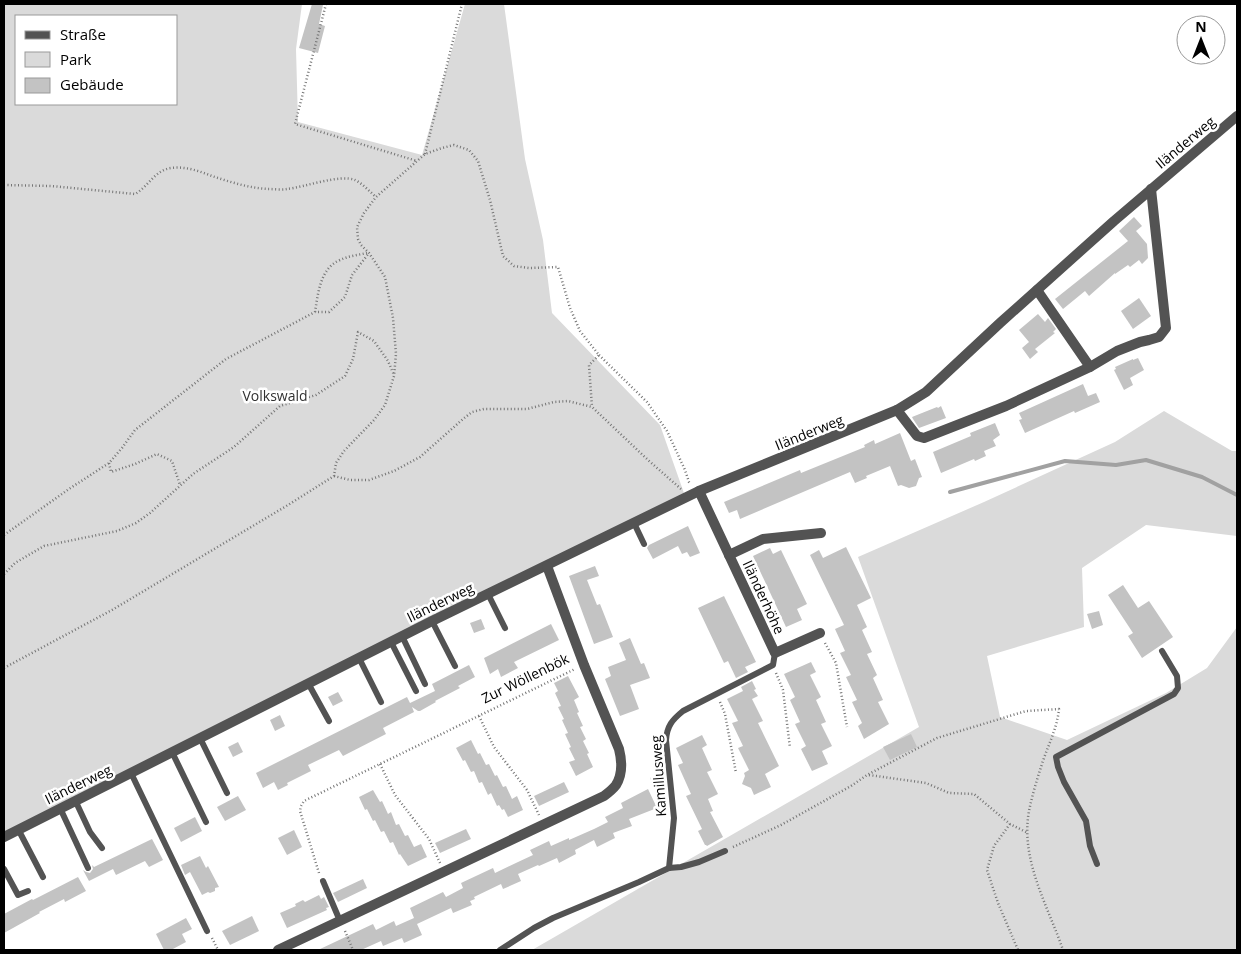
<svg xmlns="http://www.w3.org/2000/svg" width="1241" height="954" font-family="'Open Sans',sans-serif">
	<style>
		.green { fill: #dadada; fill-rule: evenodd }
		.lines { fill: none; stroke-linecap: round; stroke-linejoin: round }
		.stream { stroke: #a1a1a1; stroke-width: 4 }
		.building { fill: #c3c3c3 }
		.path { stroke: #757575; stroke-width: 2.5; stroke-dasharray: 1 2.5; stroke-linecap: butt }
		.lane { stroke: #535353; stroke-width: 6 }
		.street { stroke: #535353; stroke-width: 10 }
		.labels { text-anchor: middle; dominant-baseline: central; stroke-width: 5; stroke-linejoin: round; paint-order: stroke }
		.street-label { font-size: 14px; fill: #000; stroke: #fff }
		.park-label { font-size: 14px; fill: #313131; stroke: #fff }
	</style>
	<rect width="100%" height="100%" fill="#fff"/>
	<g class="green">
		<path d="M 4,4 L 302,4 L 296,49 L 298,122 L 422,155 L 465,4 L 504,4 L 525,159 L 543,240 L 552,313 L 660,425 L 685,496 L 4,836 ZM 16,16 L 176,16 L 176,104 L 16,104 Z"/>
		<polygon points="1164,411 1232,451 1237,451 1237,536 1146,525 1082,568 1084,627 987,656 1000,717 1067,740 1166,693 1207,668 1237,627 1237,950 532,950 919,727 858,557 984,502 1115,442"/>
	</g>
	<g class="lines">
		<polyline class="stream" points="950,492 1065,461 1116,465 1146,460 1202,477 1237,495"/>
	</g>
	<g class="building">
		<polygon points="312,4 323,5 319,24 325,26 318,53 299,48"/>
		<polygon points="1134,217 1142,226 1136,231 1147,244 1148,258 1142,264 1139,260 1130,267 1128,265 1115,274 1115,273 1089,296 1085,291 1063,309 1055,299 1128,241 1119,231"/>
		<polygon points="1139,298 1151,316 1133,329 1121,311"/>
		<polygon points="1038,314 1045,322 1048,318 1056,329 1053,332 1055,333 1035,349 1038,352 1030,359 1022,348 1029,342 1019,330"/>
		<polygon points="1138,358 1144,370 1130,378 1133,385 1124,390 1114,370 1116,369 1115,367 1133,359 1133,360"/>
		<polygon points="1083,384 1088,396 1096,393 1100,402 1075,413 1074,411 1025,433 1019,420 1022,419 1019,413"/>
		<polygon points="941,406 946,418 919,428 913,419 912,417 937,407 938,408"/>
		<polygon points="995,423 1000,435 993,440 996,446 984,451 986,456 975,461 974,459 941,473 933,452 971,436 970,433"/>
		<polygon points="900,433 911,461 915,459 922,477 919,478 916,486 909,488 901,485 898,486 890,466 866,476 867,478 855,483 850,472 740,519 737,510 729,513 724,502 800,470 801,473 865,447 864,445 874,440 875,444"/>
		<polygon points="688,526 700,553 690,557 687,552 682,554 678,546 653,559 647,548 649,545"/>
		<polygon points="846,547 871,598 857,605 867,627 862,630 872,652 867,654 877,675 873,678 883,700 878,702 889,724 864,739 858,726 862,723 852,702 857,700 846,677 851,675 840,653 845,651 835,629 844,625 810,555 819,550 823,558"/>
		<polygon points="770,548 773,554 781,550 807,604 797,609 802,620 786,627 753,556"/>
		<polygon points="595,566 599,576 587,580 597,605 600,604 613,637 594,644 569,576"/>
		<polygon points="1123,585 1138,608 1149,601 1173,637 1142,658 1128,636 1133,633 1108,595"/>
		<polygon points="724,596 756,662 745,667 748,672 736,678 728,661 724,663 698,608"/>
		<polygon points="1099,611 1103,625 1092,629 1087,614"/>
		<polygon points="481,619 485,629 474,633 470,623"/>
		<polygon points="551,624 559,640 514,662 518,668 501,677 498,669 490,674 484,658"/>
		<polygon points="630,638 641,664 644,663 650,678 630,685 639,709 620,716 605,679 611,676 608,667 626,660 619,643"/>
		<polygon points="811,662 816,672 810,675 821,697 816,700 826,722 821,724 832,746 822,751 828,764 812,771 801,749 806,746 795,724 800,722 790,700 795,697 784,674"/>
		<polygon points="469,665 475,677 458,686 460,688 435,701 436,702 420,711 418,711 412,707 414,712 383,728 386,734 343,756 339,750 308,765 311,771 287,783 288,785 278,790 274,782 263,788 256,773 407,697 410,703 435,691 432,684"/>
		<polygon points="568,676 579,697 574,700 579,712 577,713 583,726 580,727 586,739 583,741 589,753 587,754 593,767 576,776 569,762 575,760 569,748 571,747 565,734 568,733 562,720 564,719 558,707 561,706 555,693 558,691 554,683"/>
		<polygon points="752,681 756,689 754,690 758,696 752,699 763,721 758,723 779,766 765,774 771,787 754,795 751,788 742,784 745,776 744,773 749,770 738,748 743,746 732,723 738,721 727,699 743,691 741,687"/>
		<polygon points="338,692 343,701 333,706 328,697"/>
		<polygon points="280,715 285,726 275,731 270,720"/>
		<polygon points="911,734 917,747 890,760 883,747"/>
		<polygon points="702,735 707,745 702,748 712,770 707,772 718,794 708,799 713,811 710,812 723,837 707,846 706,845 705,845 698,831 702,829 686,796 691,794 678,765 683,763 676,748"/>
		<polygon points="471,740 478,754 480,753 486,765 489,764 495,776 497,775 503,787 506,786 512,799 517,796 523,810 508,817 504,809 502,810 499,805 497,806 491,793 488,795 482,782 479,783 474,771 471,772 465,760 463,761 456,748"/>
		<polygon points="238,742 243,752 233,757 228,747"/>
		<polygon points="664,771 665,782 654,787 650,778"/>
		<polygon points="564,782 569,792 539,806 534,796"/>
		<polygon points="648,789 657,808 629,819 632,826 613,833 615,838 597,847 594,840 575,850 576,854 559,863 557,858 539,866 538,865 518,874 521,881 503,889 501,884 474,897 475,899 470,901 472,905 453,913 451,908 417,924 422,935 404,943 402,938 383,946 381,941 361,950 318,950 373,924 376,930 394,921 396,926 414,918 410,908 443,892 446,897 463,888 461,883 493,868 495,873 518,862 533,855 530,850 549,841 551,846 569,838 569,840 594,829 608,822 605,817 623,808 621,803"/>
		<polygon points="373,790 380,802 382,801 388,814 391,812 396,825 399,824 405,836 408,835 414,847 421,844 427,857 408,866 400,854 399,855 393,842 390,843 384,831 381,832 375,820 373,821 367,809 365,810 359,797"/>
		<polygon points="238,796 246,810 225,821 217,807"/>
		<polygon points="195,817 202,831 181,842 174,828"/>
		<polygon points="466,829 471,839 440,853 435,843"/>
		<polygon points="294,830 302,847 287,855 278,838"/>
		<polygon points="152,839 163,860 149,867 145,861 116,875 113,869 89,881 83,870 86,872 90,873 93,869 92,865 94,867"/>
		<polygon points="200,856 206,868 208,866 219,887 215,888 215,891 210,893 208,892 202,895 190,872 185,875 181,865"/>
		<polygon points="78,877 86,891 65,902 64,899 39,912 40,913 4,933 4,914 32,899 33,900"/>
		<polygon points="363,879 367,888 338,902 333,893"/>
		<polygon points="319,895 321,899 324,897 329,907 326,908 327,910 287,928 280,913 296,906 295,904 303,900 305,902"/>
		<polygon points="252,916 259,931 230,945 222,931"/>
		<polygon points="186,918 192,929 182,934 186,942 171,950 164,950 156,934"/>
	</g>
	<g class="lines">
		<g class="path">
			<polyline points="326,4 295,124 417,161"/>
			<polyline points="425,154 462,4"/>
			<path d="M 4,185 L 51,186 L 135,194 C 148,187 155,170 171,168 C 185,166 199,171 212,176 C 230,182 249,188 268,189 C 274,189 281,190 287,189 C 305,187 340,174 355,180 C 363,184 369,191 376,197"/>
			<path d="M 315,312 C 318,294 320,268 340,260 C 348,256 358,255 367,253"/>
			<polyline points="599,355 647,402 667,431 685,470 689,482 691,484"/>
			<polyline points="109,463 111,472 135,464 157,454 172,461 180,485"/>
			<polyline points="334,476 350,480 369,480 394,471 420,457 463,419 472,412 484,409 527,409 554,402 568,401 592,407 648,460 681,489"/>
			<polyline points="4,535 69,489 109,463 122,448 135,430 226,359 315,312 329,312 345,297 352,275 369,253"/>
			<polyline points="4,574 15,563 44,546 117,531 136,523 150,513 193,474 234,447 280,406 316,395 345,376 353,359 358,332 374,341 388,361 394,375"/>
			<polyline points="825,643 836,663 847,727"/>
			<polyline points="4,668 112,610 288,505 334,476 336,463 344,451 374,420 385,405 394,376 396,354 393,318 385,277 369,253 361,245 358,239 357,227 364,213 376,197 425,154 442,148 454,145 469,150 478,161 490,200 503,256 514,266 529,268 558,267 570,308 580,331 599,355 589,365 592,407"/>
			<polyline points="776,673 783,690 790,748"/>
			<polyline points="720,702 725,714 736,773"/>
			<polyline points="479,716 494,747 527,790 539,815"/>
			<polyline points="380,764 395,795 429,839 440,863"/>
			<polyline points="869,775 926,783 949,793 974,794 1010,824 1028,833"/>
			<polyline points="1010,824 994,846 987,870 998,903 1018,950"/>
			<path d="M 733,847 L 781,825 L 851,786 L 867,775 L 937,738 L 1026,711 L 1059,709 C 1057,729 1048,745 1042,764 C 1037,779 1032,796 1029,811 C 1020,860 1048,906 1063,950"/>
			<polyline points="319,873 300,811 301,806 304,801 575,669"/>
			<polyline points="345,931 353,950"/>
			<polyline points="212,938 218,950"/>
		</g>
		<g class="lane">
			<polyline points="634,523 644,544"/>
			<polyline points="488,594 505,628"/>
			<polyline points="432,621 455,666"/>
			<polyline points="402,636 425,684"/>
			<polyline points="391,642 416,691"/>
			<polyline points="359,658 381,702"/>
			<polyline points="308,683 329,721"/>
			<polyline points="200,738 227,793"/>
			<polyline points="172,752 206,822"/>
			<polyline points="131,773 207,931"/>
			<polyline points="75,800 90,832 102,848"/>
			<polyline points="60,808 88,868"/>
			<polyline points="18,829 43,877"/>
			<polyline points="1097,864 1090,846 1086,821 1064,782 1058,767 1056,757 1174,694 1178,688 1177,676 1162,651"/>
			<path d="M 669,868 L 674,818 L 666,740 C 667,726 672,720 683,711 L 773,665 L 775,653"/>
			<polyline points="4,869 18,895 28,891"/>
			<polyline points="323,881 340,921"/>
			<polyline points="500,950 534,928 553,918 639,882 669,868 681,867 699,862 725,851"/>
		</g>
		<g class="street">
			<polyline points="1037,290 1090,367"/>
			<polyline points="897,410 917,436 924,438 1006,406 1090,367 1117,351 1140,342 1149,340 1159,337 1166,328 1151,189"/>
			<polyline points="699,491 775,653 820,633"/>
			<polyline points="729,555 763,539 821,533"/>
			<polyline points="4,837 432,621 699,491 897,410 926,392 1000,323 1114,221 1237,116"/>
			<path d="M 278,950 L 604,796 C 608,793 613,789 616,785 C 623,774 622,761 619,749 L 584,665 L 547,566"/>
		</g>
	</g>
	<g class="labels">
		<g class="street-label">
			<text transform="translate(1185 142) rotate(-40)">Iländerweg</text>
			<text transform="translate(809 432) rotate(-22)">Iländerweg</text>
			<text transform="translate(764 597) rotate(65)">Iländerhöhe</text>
			<text transform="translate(440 602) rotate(-26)">Iländerweg</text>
			<text transform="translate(525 678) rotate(-26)">Zur Wöllenbök</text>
			<text transform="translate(658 776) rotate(-94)">Kamillusweg</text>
			<text transform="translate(78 784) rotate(-26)">Iländerweg</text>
		</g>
		<g class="park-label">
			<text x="275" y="395">Volkswald</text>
		</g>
	</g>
	<rect width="1241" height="954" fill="none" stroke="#000000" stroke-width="10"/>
	<rect x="15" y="15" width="162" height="90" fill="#ffffff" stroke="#999999"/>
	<rect x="25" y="31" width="25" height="8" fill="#535353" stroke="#999999"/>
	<text x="60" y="40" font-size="15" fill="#000000">Straße</text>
	<rect x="25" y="52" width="25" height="15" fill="#dadada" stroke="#999999"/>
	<text x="60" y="65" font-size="15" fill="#000000">Park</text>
	<rect x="25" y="78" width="25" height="15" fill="#c3c3c3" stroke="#999999"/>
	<text x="60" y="90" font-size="15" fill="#000000">Gebäude</text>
	<g transform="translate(1201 40)"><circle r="24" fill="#ffffff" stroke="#999999"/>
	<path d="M0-4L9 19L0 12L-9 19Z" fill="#000000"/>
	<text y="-8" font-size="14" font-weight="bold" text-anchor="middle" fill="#000000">N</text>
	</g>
</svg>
